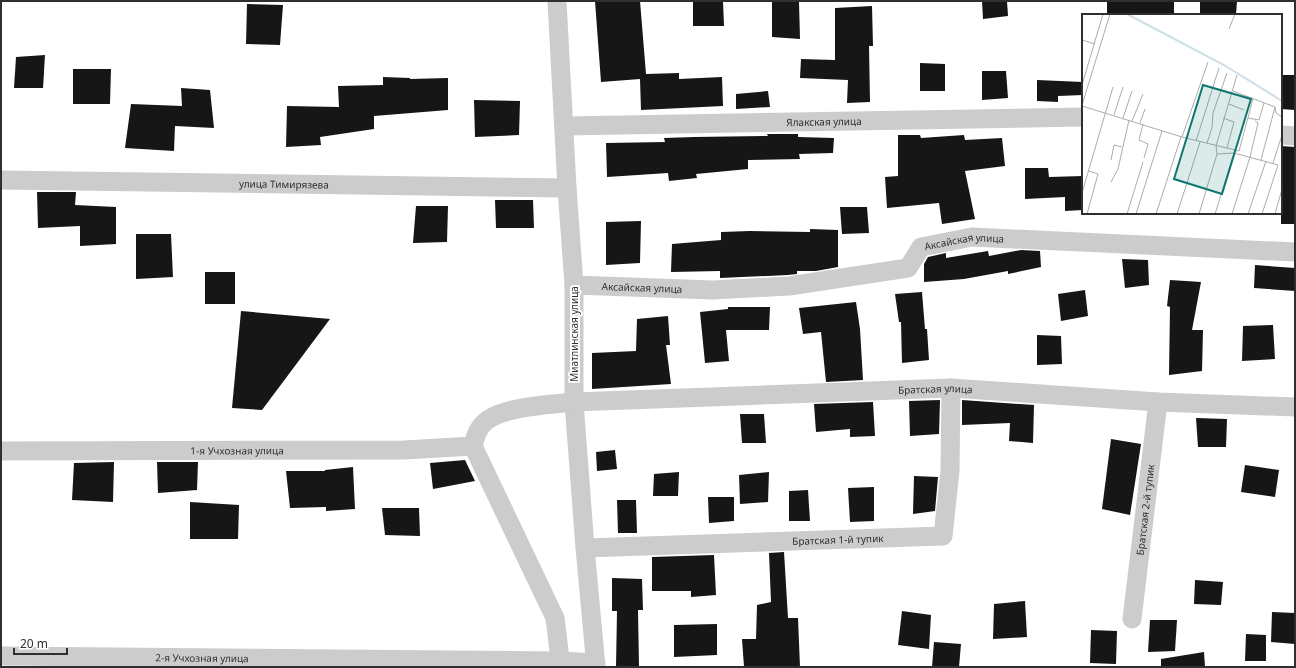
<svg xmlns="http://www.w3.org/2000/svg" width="1296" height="668" font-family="'Noto Sans',sans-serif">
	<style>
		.building { fill: #161616 }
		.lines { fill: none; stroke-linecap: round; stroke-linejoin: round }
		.street { stroke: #ccc; stroke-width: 19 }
		.labels { text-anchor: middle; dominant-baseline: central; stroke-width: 4; stroke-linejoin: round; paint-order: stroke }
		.street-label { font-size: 10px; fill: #2f2f2f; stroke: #fff }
		.inset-river { fill: none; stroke: #cddee8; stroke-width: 2 }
		.inset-road { fill: none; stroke: #acacac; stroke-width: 1 }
		.view { fill: #0f766e; fill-opacity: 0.15; stroke: #0f766e; stroke-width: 2 }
		.inset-edge { fill: none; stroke: #2f2f2f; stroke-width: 2 }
	</style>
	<rect width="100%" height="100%" fill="#fff"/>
	<g class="building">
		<polygon points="595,1 640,1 646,74 679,73 679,79 722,77 723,106 641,110 640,79 601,82"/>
		<polygon points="693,1 723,1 724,26 693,26"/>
		<polygon points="982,1 1007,1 1008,16 983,19"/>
		<polygon points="1107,1 1174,1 1174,15 1107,14"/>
		<polygon points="1200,1 1237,1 1236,15 1200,15"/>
		<polygon points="772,2 799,2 800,39 772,37"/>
		<polygon points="247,4 283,5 280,45 246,44"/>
		<polygon points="872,6 873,46 869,46 870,102 847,103 848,80 800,78 801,59 835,60 835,8"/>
		<polygon points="45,55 43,88 14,88 16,57"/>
		<polygon points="920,63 945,64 945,91 920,91"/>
		<polygon points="73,69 111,69 110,104 73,104"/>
		<polygon points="982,71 1006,71 1008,98 982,100"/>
		<polygon points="1282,75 1295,75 1295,110 1281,109"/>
		<polygon points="383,77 410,78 410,79 448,78 448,110 374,116 374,129 320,137 321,145 286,147 287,106 339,107 338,86 383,85"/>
		<polygon points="1037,80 1083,82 1083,95 1058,96 1058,102 1037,101"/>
		<polygon points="181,88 210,90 214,128 175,126 174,151 125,148 131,104 182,106"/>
		<polygon points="768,91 770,107 736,109 736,94"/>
		<polygon points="474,100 520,101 519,135 475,137"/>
		<polygon points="767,134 798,134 798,137 834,138 833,153 799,154 800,159 748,160 748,169 696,174 697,178 669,181 668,173 607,177 606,143 665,142 664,138 694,137 768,136"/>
		<polygon points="898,135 920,135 921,138 964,135 965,140 1002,138 1005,166 965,171 975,219 942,224 939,203 887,208 885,177 898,176"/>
		<polygon points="1281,146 1295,147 1295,224 1281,224"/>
		<polygon points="1025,168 1048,168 1049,177 1083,176 1083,210 1065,211 1065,197 1025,199"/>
		<polygon points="37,192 76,192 75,205 116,207 116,244 80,246 80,226 38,228"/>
		<polygon points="495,200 533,200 534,228 496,228"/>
		<polygon points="416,206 448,206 447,242 413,243"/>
		<polygon points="840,207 867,207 869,233 842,234"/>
		<polygon points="641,221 640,263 606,265 606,222"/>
		<polygon points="810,229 838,230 838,267 816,271 797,271 797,274 788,275 720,278 720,271 671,272 672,244 721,240 721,232 750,231 810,232"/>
		<polygon points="136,234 171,234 173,277 136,279"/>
		<polygon points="1021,250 1040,251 1041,267 1008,274 1008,271 964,279 924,282 924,264 928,257 946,253 946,258 988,251 989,256"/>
		<polygon points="1122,259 1148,260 1149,285 1125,288"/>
		<polygon points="1255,265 1295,268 1295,291 1254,288"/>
		<rect x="205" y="272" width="30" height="32"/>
		<polygon points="1170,280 1201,282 1192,330 1203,330 1202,371 1169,375 1170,307 1167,306"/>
		<polygon points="1085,290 1088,316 1061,321 1058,294"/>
		<polygon points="922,292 925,329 927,329 929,360 902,363 901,322 899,322 895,294"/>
		<polygon points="856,302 860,329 863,380 826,382 821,332 803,334 799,308"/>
		<polygon points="728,307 770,307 769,330 726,330 729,361 705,363 700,312 728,309"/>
		<polygon points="241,311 330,319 262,410 232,408"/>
		<polygon points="668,316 670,345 666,345 671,384 592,389 592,353 636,351 637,319"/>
		<polygon points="1273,325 1275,359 1242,361 1243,326"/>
		<polygon points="1037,335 1061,336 1062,364 1037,365"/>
		<polygon points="940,400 939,434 910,436 909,401"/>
		<polygon points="962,400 1034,405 1033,443 1009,441 1010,423 962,425"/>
		<polygon points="873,402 875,436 850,437 850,429 816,432 814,404"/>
		<polygon points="740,414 764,414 766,443 742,443"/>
		<polygon points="1196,418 1227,419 1226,447 1198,447"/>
		<polygon points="1111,439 1141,444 1130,515 1102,509"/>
		<polygon points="615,450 617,469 597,471 596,452"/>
		<polygon points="465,460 475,481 433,489 430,463"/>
		<polygon points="114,462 113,502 72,500 74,463"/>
		<polygon points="157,462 198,462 197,490 158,493"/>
		<polygon points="1245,465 1279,470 1275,497 1241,492"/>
		<polygon points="353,467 355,509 326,511 326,507 290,508 286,471 325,471 325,470"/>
		<polygon points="679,472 678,496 653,496 654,474"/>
		<polygon points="769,472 768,502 740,504 739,475"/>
		<polygon points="914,476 938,477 935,511 913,514"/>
		<polygon points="874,487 874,521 850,522 848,488"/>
		<polygon points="808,490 810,521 789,521 789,491"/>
		<polygon points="708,497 734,497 734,521 709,523"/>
		<polygon points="617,500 636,500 637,533 618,533"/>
		<polygon points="190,502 239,505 238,539 190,539"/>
		<polygon points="382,508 419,508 420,536 385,535"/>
		<polygon points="784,552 788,618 798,618 800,667 744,667 742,639 756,639 757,605 771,602 769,553"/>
		<polygon points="714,555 716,595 691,597 691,591 652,591 652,557"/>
		<polygon points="612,578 642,579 643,610 638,610 639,666 616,667 617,611 612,611"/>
		<polygon points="1195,580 1223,582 1221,605 1194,604"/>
		<polygon points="1025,601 1027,637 993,639 994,604"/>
		<polygon points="902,611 931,615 929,649 898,645"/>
		<polygon points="1272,612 1295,613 1295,644 1271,642"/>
		<polygon points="1150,620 1177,620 1175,651 1148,652"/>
		<polygon points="717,624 717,655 674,657 674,625"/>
		<polygon points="1091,630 1117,631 1116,664 1090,663"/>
		<polygon points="1246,634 1266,635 1266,661 1245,661"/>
		<polygon points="934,642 961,644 959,667 932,667"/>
		<polygon points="1204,652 1205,667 1161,667 1161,659"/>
	</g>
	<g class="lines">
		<g class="street">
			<polyline points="557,1 567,188 574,285 574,402 585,548 596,667"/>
			<path id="s1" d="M 565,126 L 1083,117"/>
			<polyline points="1281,135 1295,136"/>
			<path id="s2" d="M 1,180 L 567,188"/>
			<path id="s3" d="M 574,285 L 713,290 L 789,286 L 908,268 L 921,247 L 972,237 L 1295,252"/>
			<path id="s4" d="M 1,451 L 404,450 L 473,446"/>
			<path id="s5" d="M 585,548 L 943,536 L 950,471 L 951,388"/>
			<path id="s6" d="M 1132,619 L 1158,402"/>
			<path id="s7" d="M 1,656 L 561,661 L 596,663"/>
			<path id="s8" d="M 561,667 L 555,618 L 473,446 C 475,438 477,430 483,424 C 500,406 550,405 574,402 L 951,388 L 1158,402 L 1295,407"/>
		</g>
	</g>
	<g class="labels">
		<g class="street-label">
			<text stroke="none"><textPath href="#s1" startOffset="259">Ялакская улица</textPath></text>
			<text stroke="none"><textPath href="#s2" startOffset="283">улица Тимирязева</textPath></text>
			<text stroke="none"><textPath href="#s3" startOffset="404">Аксайская улица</textPath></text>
			<text stroke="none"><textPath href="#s3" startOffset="68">Аксайская улица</textPath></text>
			<text transform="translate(574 334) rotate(-90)">Миатлинская улица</text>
			<text stroke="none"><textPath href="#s8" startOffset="721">Братская улица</textPath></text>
			<text stroke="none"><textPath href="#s4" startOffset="236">1-я Учхозная улица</textPath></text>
			<text stroke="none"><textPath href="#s6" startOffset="110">Братская 2-й тупик</textPath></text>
			<text stroke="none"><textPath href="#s5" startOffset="253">Братская 1-й тупик</textPath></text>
			<text stroke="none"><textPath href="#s7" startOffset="201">2-я Учхозная улица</textPath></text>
		</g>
	</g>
	<g transform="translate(1082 14)">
		<rect width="200" height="200" fill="#fff"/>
		<path class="inset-river" d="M 45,0 L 142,51 L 200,87"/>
		<path class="inset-road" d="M 147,15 L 153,0M 0,26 L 13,30M 0,71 L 21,0M 151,77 L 193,93M 147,90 L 162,96M 0,91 L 28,0M 0,92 L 100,123 L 157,137 L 171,85M 193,93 L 194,99 L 200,103M 32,101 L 41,73M 41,104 L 50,77M 141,104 L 152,108 L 145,134M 166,104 L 177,106 L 182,89M 50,107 L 61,80M 58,109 L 63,95M 61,110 L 57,126 L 66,130 L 62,144M 100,123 L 126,48M 114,127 L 137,54M 125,129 L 130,114 L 131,99 L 145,59M 135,140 L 152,139 L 196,151 L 180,200M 135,140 L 134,132 L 155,61M 29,146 L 32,131 L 40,133M 179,146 L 193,93M 191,149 L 200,121M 29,168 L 36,155 L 47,106M 0,179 L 31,73M 5,200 L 16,160 L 7,157M 45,200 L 61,148M 54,200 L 80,117M 74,200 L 99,123M 95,200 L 118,128M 117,200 L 135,140M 133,200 L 152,139M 150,200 L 168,143 L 176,109 L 173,107M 166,200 L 184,147M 193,200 L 200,175"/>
		<path class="view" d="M 121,71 L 169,85 L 140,180 L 92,165 Z"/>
		<rect width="200" height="200" class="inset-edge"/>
	</g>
	<rect width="1296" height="668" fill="none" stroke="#2f2f2f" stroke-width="4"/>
	<path d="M14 648v6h53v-6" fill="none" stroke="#2f2f2f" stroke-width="2"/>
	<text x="20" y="648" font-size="12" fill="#2f2f2f" stroke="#ffffff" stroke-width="3" paint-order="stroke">20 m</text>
</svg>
